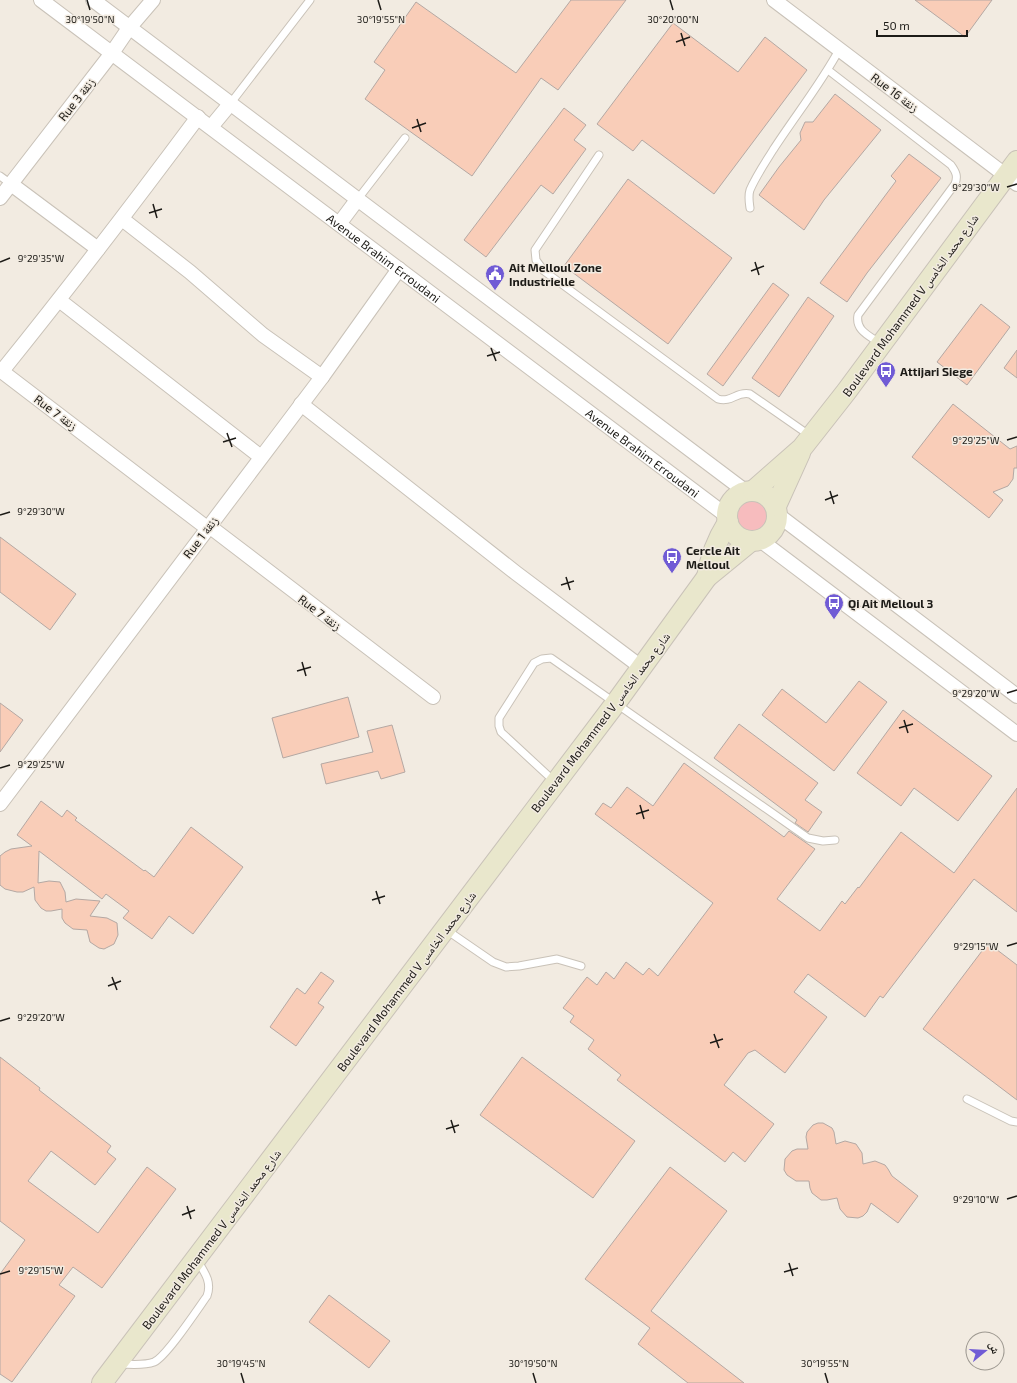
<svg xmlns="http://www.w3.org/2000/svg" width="1017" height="1383" font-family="'Exo 2','Noto Naskh Arabic',sans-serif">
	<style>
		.garden { fill: #f7bcbe }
		.building { fill: #f9cdb8; stroke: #b4a8a3 }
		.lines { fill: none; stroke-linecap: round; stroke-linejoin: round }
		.service-casing { stroke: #c9c2b8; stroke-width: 9 }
		.minor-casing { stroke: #c9c2b8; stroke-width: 16 }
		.secondary-casing { stroke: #c9c2b8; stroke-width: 22 }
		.service { stroke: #fff; stroke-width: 7 }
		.minor { stroke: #fff; stroke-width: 14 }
		.secondary { stroke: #e9e7cc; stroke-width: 20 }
		.ticks { fill: none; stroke: #1d1b17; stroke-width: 1.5 }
		.labels { text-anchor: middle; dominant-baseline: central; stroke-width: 3; stroke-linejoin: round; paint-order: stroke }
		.street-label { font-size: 12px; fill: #1d1b17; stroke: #f2ebe1 }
		.poi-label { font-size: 12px; font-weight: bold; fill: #1d1b17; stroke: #f2ebe1; text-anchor: start }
		.ticks-label { font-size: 10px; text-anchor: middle; fill: #1d1b17; stroke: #f2ebe1; stroke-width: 3; stroke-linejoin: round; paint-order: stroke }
	</style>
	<rect width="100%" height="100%" fill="#f2ebe1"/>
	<circle class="garden" cx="752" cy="515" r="18"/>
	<g class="building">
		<polygon points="571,0 626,0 558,90 541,78 472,176 365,99 385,70 374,62 416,2 516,73"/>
		<polygon points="915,0 992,0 965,37"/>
		<polygon points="673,23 738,72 765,37 807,70 714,194 642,140 633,151 597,124"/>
		<polygon points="835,94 881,130 824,200 804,230 759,195 779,167 801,140 800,133 805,122 813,122"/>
		<polygon points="564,108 586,125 574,140 586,149 553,194 541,185 486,257 464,240"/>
		<polygon points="909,154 941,178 867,273 847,302 820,283 896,181 891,176"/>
		<polygon points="628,179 732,258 668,344 564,266"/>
		<polygon points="773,283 789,295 723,386 707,374"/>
		<polygon points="808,297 834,316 779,397 752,378"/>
		<polygon points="981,304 1010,327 967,385 937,362"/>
		<polygon points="1017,350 1017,378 1004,368"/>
		<polygon points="953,404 1010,449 1017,446 1017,468 1014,468 1013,479 1008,486 993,492 1003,500 989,518 912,457"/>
		<polygon points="0,537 76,594 50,630 0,592"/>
		<polygon points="859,681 887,702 834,771 762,715 782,689 826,723"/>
		<polygon points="348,697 359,737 283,758 272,718"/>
		<polygon points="0,703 23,720 0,752"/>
		<polygon points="903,710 992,776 958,821 914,788 901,806 857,773"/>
		<polygon points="739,724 818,783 805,800 822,812 808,832 795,823 797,820 714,758"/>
		<polygon points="392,725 405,772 381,779 378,771 326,784 321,764 373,752 367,731"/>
		<polygon points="684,763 784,837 789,831 815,849 777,899 820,931 842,901 845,904 858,887 859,888 901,832 954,873 1017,788 1017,912 974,879 883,998 880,996 865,1017 808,974 794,992 827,1017 785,1073 755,1050 748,1053 724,1085 774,1124 745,1162 733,1152 725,1162 617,1080 621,1075 588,1049 594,1040 570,1022 574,1016 563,1008 587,977 597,985 606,972 614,979 626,962 643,975 649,968 658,976 713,903 595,814 603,803 611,808 627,787 653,806"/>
		<polygon points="41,801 62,817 67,810 77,818 75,820 144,871 145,870 154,877 191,827 243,867 193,934 169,916 152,939 123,918 129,911 106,894 102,899 39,851 38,883 49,881 60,882 65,892 66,902 76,899 100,901 90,916 107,918 117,923 118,935 114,944 104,949 99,948 90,942 87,930 73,929 65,923 62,918 62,909 51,911 46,911 41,908 35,900 34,887 23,892 17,892 5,889 0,885 0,856 5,852 11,849 32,846 17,835"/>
		<polygon points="988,943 1017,965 1017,1100 923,1029"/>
		<polygon points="321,972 334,981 318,1003 324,1007 296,1046 270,1027 297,988 305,994"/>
		<polygon points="0,1057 40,1088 39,1090 111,1146 107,1152 116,1159 95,1185 51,1151 28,1181 98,1233 147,1167 176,1189 102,1288 73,1267 59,1285 75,1296 12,1382 0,1374 0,1274 25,1240 0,1221"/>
		<polygon points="522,1057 635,1141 593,1198 480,1115"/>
		<polygon points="818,1123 823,1123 832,1128 834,1132 836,1144 845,1141 856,1144 862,1153 863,1164 875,1161 885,1165 888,1169 892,1176 918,1196 898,1223 871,1203 867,1212 863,1216 858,1218 847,1217 840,1209 837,1198 827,1200 821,1200 812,1193 810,1188 809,1181 796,1181 787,1175 784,1170 785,1159 792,1151 797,1149 808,1149 806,1137 807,1132 813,1125"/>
		<polygon points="670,1167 727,1211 651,1311 744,1383 688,1383 638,1344 650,1328 585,1279"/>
		<polygon points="329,1295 390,1341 369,1368 309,1322"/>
	</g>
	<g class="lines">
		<g class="service-casing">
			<g id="service">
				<path d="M 828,70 L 951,165 C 956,172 958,176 955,184 L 858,315 C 855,331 870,336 881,344"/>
				<polyline points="230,104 310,0"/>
				<path d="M 599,155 L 535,250 L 536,260 L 544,271 L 718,399 C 732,403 736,391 750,394 L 809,435"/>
				<polyline points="0,176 11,184"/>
				<polyline points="357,200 405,138"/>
				<path d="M 750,208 C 749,201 748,196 750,190 C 756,176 765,163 773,150 C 795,116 820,85 839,50"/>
				<polyline points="555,782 501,732 499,726 499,718 534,663 542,659 551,658 808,838 823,841 835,840"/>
				<polyline points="445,929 493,962 506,967 519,966 557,959 581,966"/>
				<polyline points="967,1099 1011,1121 1017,1122"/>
				<path d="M 119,1364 C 130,1364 143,1366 154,1362 C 166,1357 197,1310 207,1296 C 212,1282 205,1273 197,1260"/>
			</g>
		</g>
		<g class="minor-casing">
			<g id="minor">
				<path id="s1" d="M 41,0 L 727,516"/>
				<polyline points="93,0 745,491"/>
				<polyline points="774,0 1017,184"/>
				<polyline points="211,127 230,104"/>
				<polyline points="11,184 98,249"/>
				<polyline points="0,198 112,53 129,28 153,0"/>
				<polyline points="122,219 190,272 263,335 322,377"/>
				<polyline points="339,224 357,200"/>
				<polyline points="59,300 261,457"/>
				<polyline points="0,370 207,528"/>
				<path d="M 2,371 C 69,288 134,203 198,117"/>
				<polyline points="301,404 516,573 641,667"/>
				<polyline points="778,515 1017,696"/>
				<polyline points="209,526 433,697"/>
				<polyline points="760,540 1017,734"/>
				<polyline points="0,804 322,377 399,269"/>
			</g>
		</g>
		<g class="secondary-casing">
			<g id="secondary">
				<circle cx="752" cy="516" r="25"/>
				<polyline points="753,491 802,448 846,392 1017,161"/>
				<polyline points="776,506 800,453"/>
				<path d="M 707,577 C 710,557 718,538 728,522"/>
				<polyline points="102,1383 615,704 707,577 751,541"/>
			</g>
		</g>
		<use href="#service" class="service"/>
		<use href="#minor" class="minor"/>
		<use href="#secondary" class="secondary"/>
	</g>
	<path class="ticks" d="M 87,0 L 90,10M 378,0 L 381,10M 670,0 L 673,10M 681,33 L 685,46M 676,42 L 690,37M 417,119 L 421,132M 412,128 L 426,123M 1007,187 L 1017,184M 153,204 L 157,218M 149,213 L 162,209M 0,262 L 10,258M 755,262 L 759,275M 751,271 L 764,266M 491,348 L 496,361M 487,356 L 500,352M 227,433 L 232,447M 1007,440 L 1017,437M 223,442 L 236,438M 830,491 L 834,504M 825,500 L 838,495M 0,515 L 10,512M 566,577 L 570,590M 561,585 L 574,581M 302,662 L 306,676M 297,671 L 311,667M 1007,693 L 1017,690M 904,720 L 908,733M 899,728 L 913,724M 0,768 L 10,765M 640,805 L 644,819M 636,814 L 649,810M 376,891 L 380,904M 372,900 L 385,896M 1007,946 L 1017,943M 112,977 L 117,990M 108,986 L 121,981M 0,1021 L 10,1018M 714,1034 L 719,1048M 710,1043 L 723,1039M 451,1120 L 455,1133M 446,1129 L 459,1125M 1007,1199 L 1017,1196M 187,1206 L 191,1219M 182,1215 L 195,1210M 789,1263 L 793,1276M 784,1272 L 798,1268M 0,1274 L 10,1271M 241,1373 L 244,1383M 533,1373 L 536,1383M 825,1373 L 828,1383"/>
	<defs>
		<g id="civic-pin" transform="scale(1)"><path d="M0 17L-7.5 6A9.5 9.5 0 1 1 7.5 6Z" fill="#705bd5" stroke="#f2ebe1"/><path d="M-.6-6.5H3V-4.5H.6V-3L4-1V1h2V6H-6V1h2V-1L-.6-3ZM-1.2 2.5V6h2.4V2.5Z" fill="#fff"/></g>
		<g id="bus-pin" transform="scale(1)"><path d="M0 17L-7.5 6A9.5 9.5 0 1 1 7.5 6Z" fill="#705bd5" stroke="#f2ebe1"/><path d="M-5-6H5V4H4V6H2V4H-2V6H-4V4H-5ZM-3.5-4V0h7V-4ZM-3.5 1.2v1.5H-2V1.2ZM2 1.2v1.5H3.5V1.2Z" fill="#fff"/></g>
	</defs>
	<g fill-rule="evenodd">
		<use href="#civic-pin" x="495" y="274"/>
		<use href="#bus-pin" x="886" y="371"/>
		<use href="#bus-pin" x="672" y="557"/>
		<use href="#bus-pin" x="834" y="603"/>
	</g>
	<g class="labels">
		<g class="street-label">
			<text transform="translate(895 92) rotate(37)">Rue 16 زنقة</text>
			<text transform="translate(76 99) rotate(-52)">Rue 3 زنقة</text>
			<text stroke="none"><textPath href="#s1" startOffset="429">Avenue Brahim Erroudani</textPath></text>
			<text transform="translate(910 305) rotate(-54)">Boulevard Mohammed V شارع محمد الخامس</text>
			<text transform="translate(56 412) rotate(37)">Rue 7 زنقة</text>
			<text stroke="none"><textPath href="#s1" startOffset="753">Avenue Brahim Erroudani</textPath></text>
			<text transform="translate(200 537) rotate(-53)">Rue 1 زنقة</text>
			<text transform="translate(320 612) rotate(37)">Rue 7 زنقة</text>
			<text transform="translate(600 722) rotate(-53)">Boulevard Mohammed V شارع محمد الخامس</text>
			<text transform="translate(406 981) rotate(-53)">Boulevard Mohammed V شارع محمد الخامس</text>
			<text transform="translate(211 1239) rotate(-53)">Boulevard Mohammed V شارع محمد الخامس</text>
		</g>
		<g class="poi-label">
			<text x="509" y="267">Ait Melloul Zone<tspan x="509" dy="14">Industrielle</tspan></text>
			<text x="900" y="371">Attijari Siege</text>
			<text x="686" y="550">Cercle Ait<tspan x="686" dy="14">Melloul</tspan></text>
			<text x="848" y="603">Qi Ait Melloul 3</text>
		</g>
	</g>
	<g class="ticks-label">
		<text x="90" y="23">30°19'50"N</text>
		<text x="381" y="23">30°19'55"N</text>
		<text x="673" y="23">30°20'00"N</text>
		<text x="976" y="191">9°29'30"W</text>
		<text x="41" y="262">9°29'35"W</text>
		<text x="976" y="444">9°29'25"W</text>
		<text x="41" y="515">9°29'30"W</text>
		<text x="976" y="697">9°29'20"W</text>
		<text x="41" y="768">9°29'25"W</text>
		<text x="976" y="950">9°29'15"W</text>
		<text x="41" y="1021">9°29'20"W</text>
		<text x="976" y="1203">9°29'10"W</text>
		<text x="41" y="1274">9°29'15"W</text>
		<text x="241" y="1367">30°19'45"N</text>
		<text x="533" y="1367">30°19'50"N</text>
		<text x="825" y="1367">30°19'55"N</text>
	</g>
	<g transform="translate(985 1351) rotate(72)"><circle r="19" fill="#f2ebe1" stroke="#9d9890"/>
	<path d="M0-3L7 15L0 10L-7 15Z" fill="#705bd5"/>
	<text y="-6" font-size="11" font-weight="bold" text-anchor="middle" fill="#1d1b17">ش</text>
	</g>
	<path d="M877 30v6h90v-6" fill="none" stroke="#1d1b17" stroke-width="2"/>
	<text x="883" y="30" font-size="12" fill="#1d1b17" stroke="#f2ebe1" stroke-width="3" paint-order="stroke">50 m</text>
</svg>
